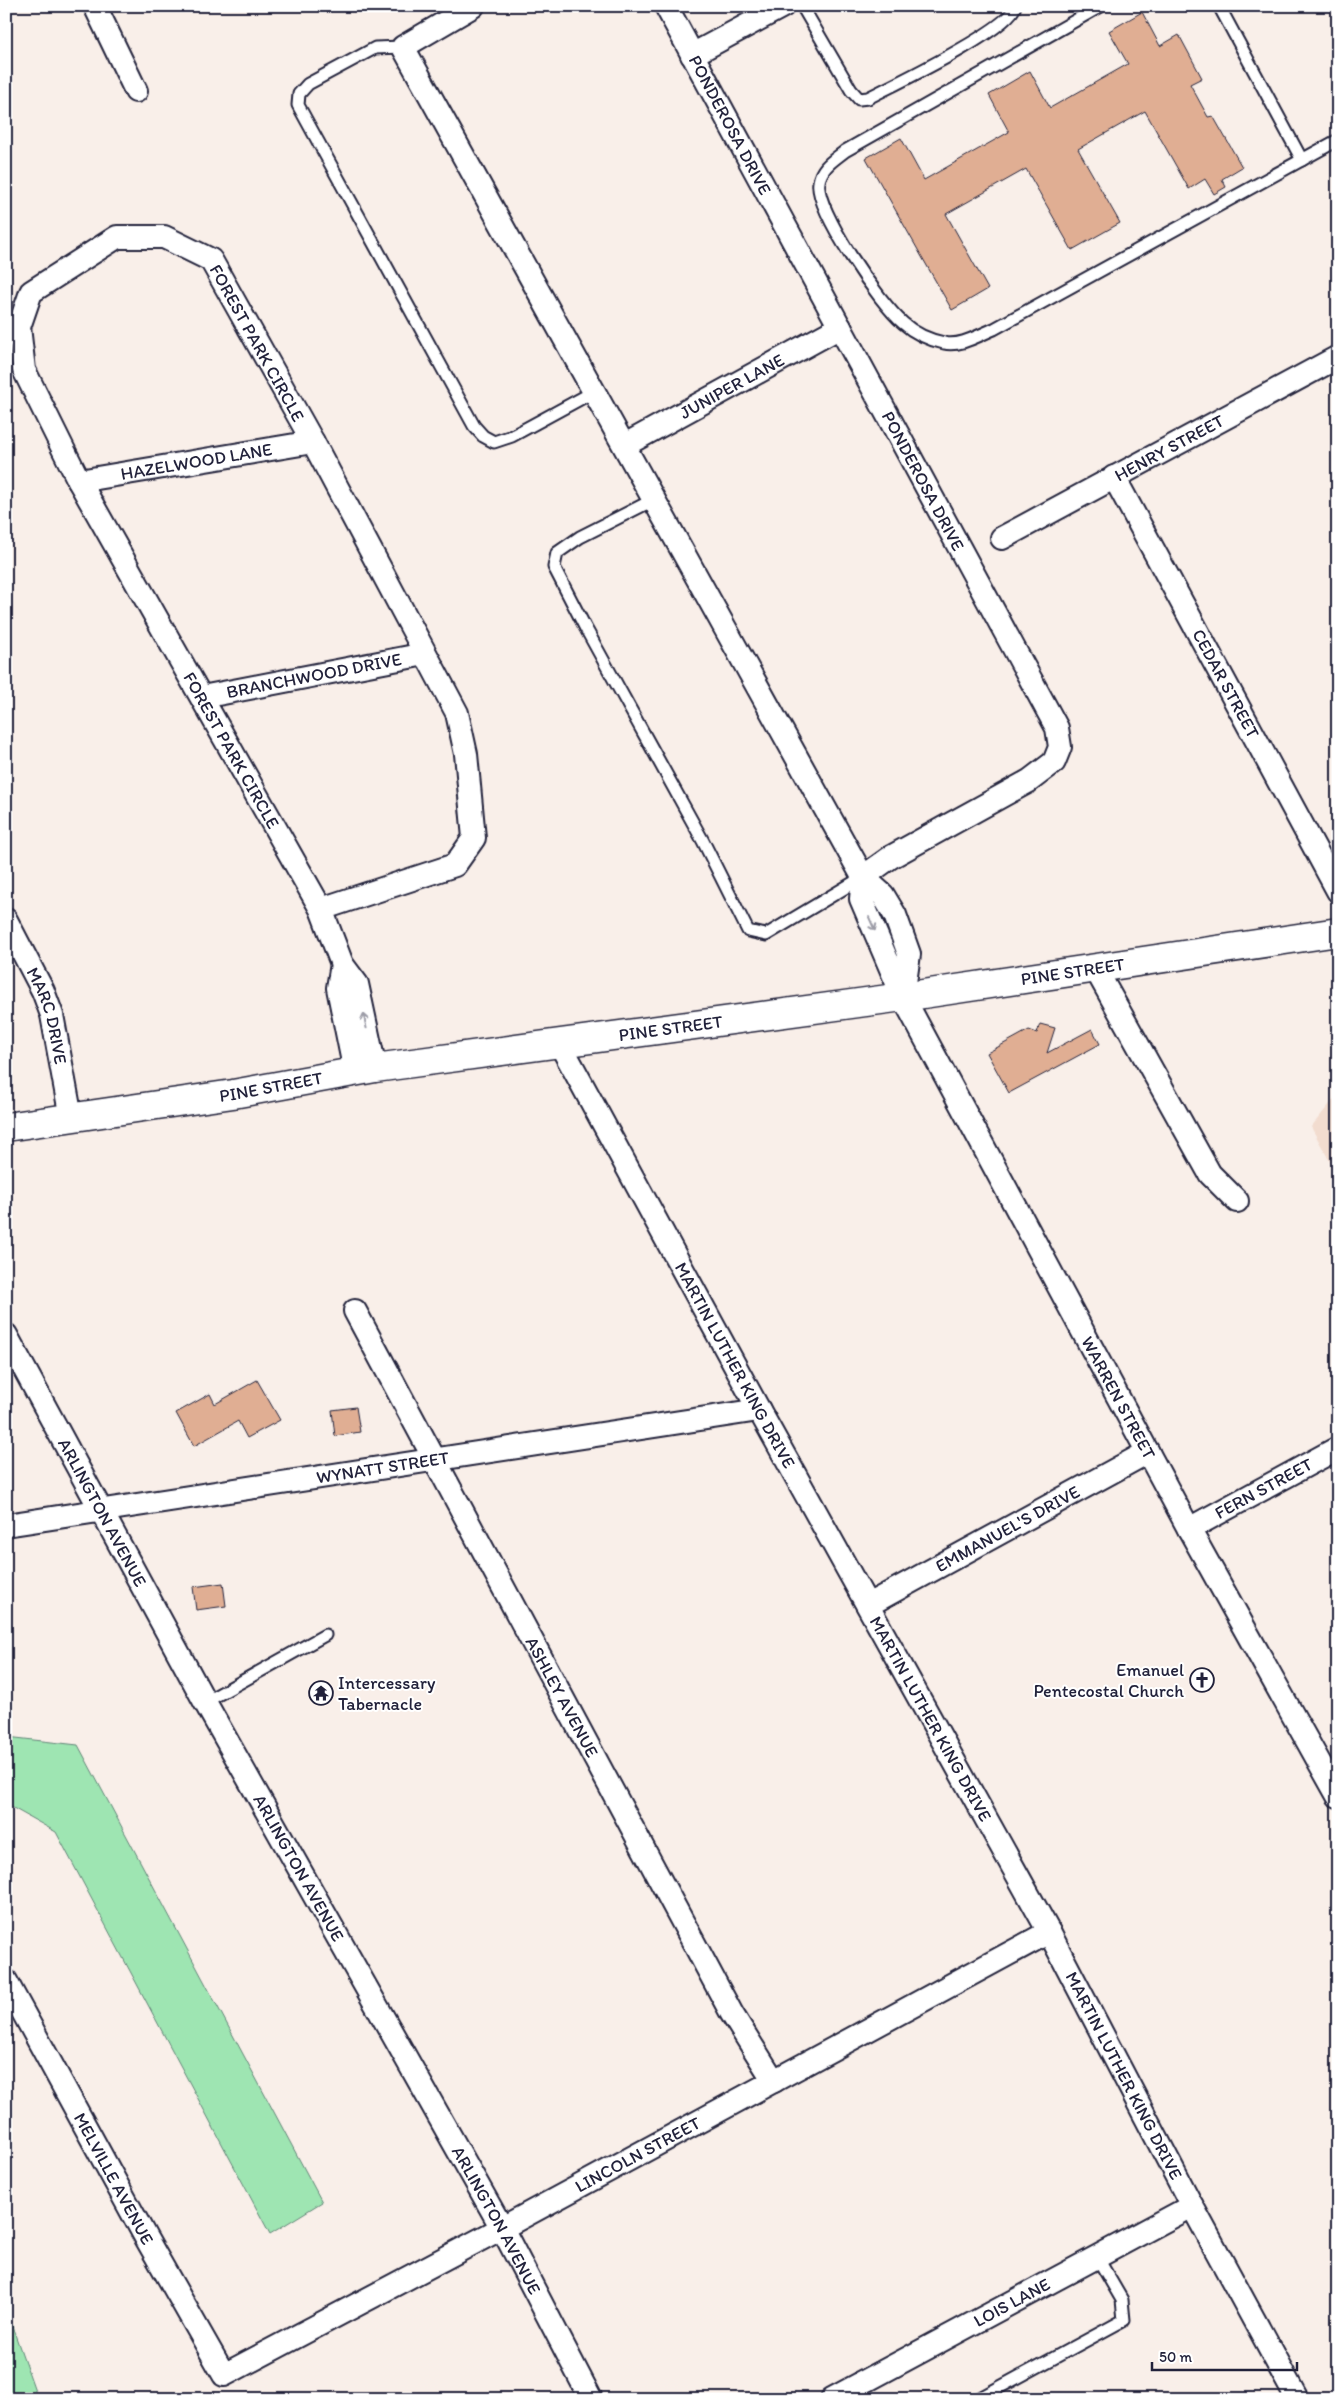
<svg xmlns="http://www.w3.org/2000/svg" width="1344" height="2405" font-family="Itim,sans-serif">
	<style>
		.built { fill: #f2dccf }
		.green { fill: #9ee5b2; stroke: #608476 }
		.building { fill: #e0ae93; stroke: #22223b }
		.lines { fill: none; stroke-linecap: round; stroke-linejoin: round }
		.service-casing { stroke: #22223b; stroke-width: 15 }
		.minor-casing { stroke: #22223b; stroke-width: 26 }
		.tertiary-casing { stroke: #22223b; stroke-width: 31 }
		.service { stroke: #fff; stroke-width: 11 }
		.minor { stroke: #fff; stroke-width: 22 }
		.tertiary { stroke: #fff; stroke-width: 28 }
		.oneway { stroke: #9c9ca7 }
		.labels { text-anchor: middle; dominant-baseline: central; stroke-width: 4; stroke-linejoin: round; paint-order: stroke }
		.street-label { font-size: 18px; fill: #22223b; stroke: #fff }
		.poi-label { font-size: 18px; fill: #22223b; stroke: #fff; text-anchor: end }
	</style>
	<rect width="100%" height="100%" fill="#f9efe9"/>
	<filter id="ink" filterUnits="userSpaceOnUse"><feTurbulence type="fractalNoise" baseFrequency=".02" numOctaves="2"/><feDisplacementMap in="SourceGraphic" scale="10" xChannelSelector="R" yChannelSelector="G"/><feConvolveMatrix kernelMatrix="1 2 1 2 8 2 1 2 1" color-interpolation-filters="sRGB"/></filter>
	<g filter="url(#ink)">
		<polygon class="built" points="1338,1098 1338,1176 1311,1127 1334,1099"/>
		<g class="green">
			<polygon points="6,1735 7,1737 78,1745 322,2202 270,2234 56,1832 6,1804"/>
			<polygon points="6,2309 38,2399 6,2399"/>
		</g>
		<g class="building">
			<polygon points="1142,12 1160,46 1179,35 1202,78 1190,84 1208,117 1213,116 1242,167 1222,179 1226,187 1214,194 1205,179 1189,189 1145,111 1078,149 1120,223 1072,250 1026,169 946,214 988,289 952,310 866,158 901,138 924,180 1009,132 989,95 1030,71 1050,108 1128,64 1109,31"/>
			<polygon points="1040,1024 1055,1028 1047,1053 1092,1029 1100,1044 1009,1093 987,1053 1029,1030 1037,1033"/>
			<polygon points="257,1380 280,1420 247,1438 238,1421 194,1446 176,1413 210,1394 215,1404"/>
			<polygon points="356,1407 360,1432 335,1436 332,1410"/>
			<polygon points="223,1583 226,1606 196,1610 193,1587"/>
		</g>
		<g class="lines">
			<g class="service-casing">
				<g id="service">
					<path d="M 802,6 L 851,90 L 859,99 L 868,98 C 893,85 1011,29 1015,6"/>
					<path d="M 1101,6 L 845,151 C 834,160 821,167 819,182 C 814,209 881,305 903,323 C 914,333 930,340 944,343 C 960,347 979,335 994,329 L 1338,140"/>
					<polyline points="1219,6 1302,160"/>
					<polyline points="403,47 375,48 308,84 299,94 298,105 474,426 483,436 494,442 512,436 595,391"/>
					<polyline points="655,499 580,537 557,553 554,567 585,627 703,841 748,931 766,935 863,877"/>
					<polyline points="205,1702 325,1635"/>
					<polyline points="978,2399 1124,2320 1122,2300 1097,2257"/>
				</g>
			</g>
			<g class="minor-casing">
				<g id="minor">
					<polyline points="95,6 136,91"/>
					<polyline points="473,6 403,47 863,877 883,895 895,915 909,954 903,997 861,899 863,877 891,857 1029,781 1054,762 1060,747 1057,728 666,6"/>
					<polyline points="692,55 783,6"/>
					<path id="s1" d="M 625,445 L 840,327"/>
					<path id="s2" d="M 1114,477 L 1338,891"/>
					<path id="s3" d="M 79,481 L 313,442"/>
					<path id="s4" d="M 1002,538 L 1338,357"/>
					<path id="s5" d="M 202,697 L 425,654"/>
					<path id="s6" d="M 321,909 L 455,865 L 474,838 L 466,754 L 457,713 L 313,442 L 211,260 L 164,237 L 117,237 L 31,292 L 19,327 L 24,370 L 79,481 L 321,909 L 342,964 L 357,984 L 375,1068"/>
					<path id="s7" d="M 6,920 L 43,991 L 52,1015 L 71,1118"/>
					<polyline points="342,964 338,988 355,1072"/>
					<polyline points="1095,968 1210,1174 1237,1201"/>
					<path id="s8" d="M 903,997 L 1189,1529 L 1338,1796"/>
					<path id="s9" d="M 559,1042 L 759,1410 L 1049,1932 L 1192,2206 L 1297,2399"/>
					<path id="s10" d="M 355,1311 L 732,2014 L 774,2081"/>
					<path id="s11" d="M 6,1335 L 205,1702 L 502,2228 L 591,2399"/>
					<path id="s12" d="M 6,1525 L 759,1410"/>
					<path id="s13" d="M 1189,1529 L 1338,1448"/>
					<path id="s14" d="M 868,1605 L 1148,1452"/>
					<path id="s15" d="M 6,1981 L 146,2238 L 224,2375 L 502,2228 L 1049,1932"/>
					<path id="s16" d="M 832,2399 L 1192,2206"/>
				</g>
			</g>
			<g class="tertiary-casing">
				<g id="tertiary">
					<path id="s17" d="M 6,1127 L 233,1094 L 375,1068 L 903,997 L 1338,932"/>
				</g>
			</g>
			<use href="#service" class="service"/>
			<use href="#minor" class="minor"/>
			<use href="#tertiary" class="tertiary"/>
		</g>
		<defs><path id="oneway-shaft" d="M-6 0H5M1.5-3L5.5 0L1.5 3" fill="none" stroke-width="1.6" stroke-linecap="round" stroke-linejoin="round" transform="scale(1.25)"/></defs>
		<g class="oneway">
			<use href="#oneway-shaft" transform="translate(872 924) rotate(66)"/>
			<use href="#oneway-shaft" transform="translate(365 1021) rotate(-102)"/>
		</g>
	</g>
	<defs>
		<g id="church-ring" transform="scale(1.25)"><circle r="9.5" fill="#fff" stroke="#22223b" stroke-width="1.5"/><path d="M-1.2-6h2.4v3.5h3.3v2.4h-3.3V6h-2.4V-.1h-3.3v-2.4h3.3Z" fill="#22223b"/></g>
		<g id="temple-ring" transform="scale(1.25)"><circle r="9.5" fill="#fff" stroke="#22223b" stroke-width="1.5"/><path d="M0-6L5-2H3V0L6.5 2.5H4V6H1.5V3h-3V6H-4V2.5H-6.5L-3 0V-2H-5Z" fill="#22223b"/></g>
	</defs>
	<g fill-rule="evenodd">
		<use href="#church-ring" x="1202" y="1680"/>
		<use href="#temple-ring" x="321" y="1693"/>
	</g>
	<g class="labels">
		<g class="street-label">
			<text transform="translate(730 125) rotate(62)">PONDEROSA DRIVE</text>
			<text transform="translate(257 343) rotate(61)">FOREST PARK CIRCLE</text>
			<text stroke="none"><textPath href="#s1" startOffset="122">JUNIPER LANE</textPath></text>
			<text stroke="none"><textPath href="#s4" startOffset="190">HENRY STREET</textPath></text>
			<text stroke="none"><textPath href="#s3" startOffset="119">HAZELWOOD LANE</textPath></text>
			<text transform="translate(923 481) rotate(62)">PONDEROSA DRIVE</text>
			<text stroke="none"><textPath href="#s5" startOffset="114">BRANCHWOOD DRIVE</textPath></text>
			<text stroke="none"><textPath href="#s2" startOffset="235">CEDAR STREET</textPath></text>
			<text stroke="none"><textPath href="#s6" startOffset="1531">FOREST PARK CIRCLE</textPath></text>
			<text stroke="none"><textPath href="#s17" startOffset="1078">PINE STREET</textPath></text>
			<text stroke="none"><textPath href="#s7" startOffset="105">MARC DRIVE</textPath></text>
			<text stroke="none"><textPath href="#s17" startOffset="672">PINE STREET</textPath></text>
			<text stroke="none"><textPath href="#s17" startOffset="268">PINE STREET</textPath></text>
			<text stroke="none"><textPath href="#s9" startOffset="368">MARTIN LUTHER KING DRIVE</textPath></text>
			<text stroke="none"><textPath href="#s8" startOffset="455">WARREN STREET</textPath></text>
			<text stroke="none"><textPath href="#s12" startOffset="381">WYNATT STREET</textPath></text>
			<text stroke="none"><textPath href="#s13" startOffset="85">FERN STREET</textPath></text>
			<text stroke="none"><textPath href="#s11" startOffset="202">ARLINGTON AVENUE</textPath></text>
			<text stroke="none"><textPath href="#s14" startOffset="159">EMMANUEL'S DRIVE</textPath></text>
			<text stroke="none"><textPath href="#s10" startOffset="438">ASHLEY AVENUE</textPath></text>
			<text stroke="none"><textPath href="#s9" startOffset="772">MARTIN LUTHER KING DRIVE</textPath></text>
			<text stroke="none"><textPath href="#s11" startOffset="608">ARLINGTON AVENUE</textPath></text>
			<text stroke="none"><textPath href="#s9" startOffset="1178">MARTIN LUTHER KING DRIVE</textPath></text>
			<text stroke="none"><textPath href="#s15" startOffset="919">LINCOLN STREET</textPath></text>
			<text stroke="none"><textPath href="#s15" startOffset="225">MELVILLE AVENUE</textPath></text>
			<text stroke="none"><textPath href="#s11" startOffset="1012">ARLINGTON AVENUE</textPath></text>
			<text stroke="none"><textPath href="#s16" startOffset="204">LOIS LANE</textPath></text>
		</g>
		<g class="poi-label">
			<text x="1184" y="1670">Emanuel<tspan x="1184" dy="21">Pentecostal Church</tspan></text>
			<text x="338" y="1683" text-anchor="start">Intercessary<tspan x="338" dy="21">Tabernacle</tspan></text>
		</g>
	</g>
	<rect width="1344" height="2405" fill="none" stroke="#fff" stroke-width="25"/>
	<rect x="12" y="12" width="1319" height="2380" fill="none" stroke="#22223b" stroke-width="2" filter="url(#ink)"/>
	<path d="M1152 2362v8h145v-8" fill="none" stroke="#22223b" stroke-width="2.5"/>
	<text x="1159" y="2362" font-size="15" fill="#22223b" stroke="#ffffff" stroke-width="4" paint-order="stroke">50 m</text>
</svg>
